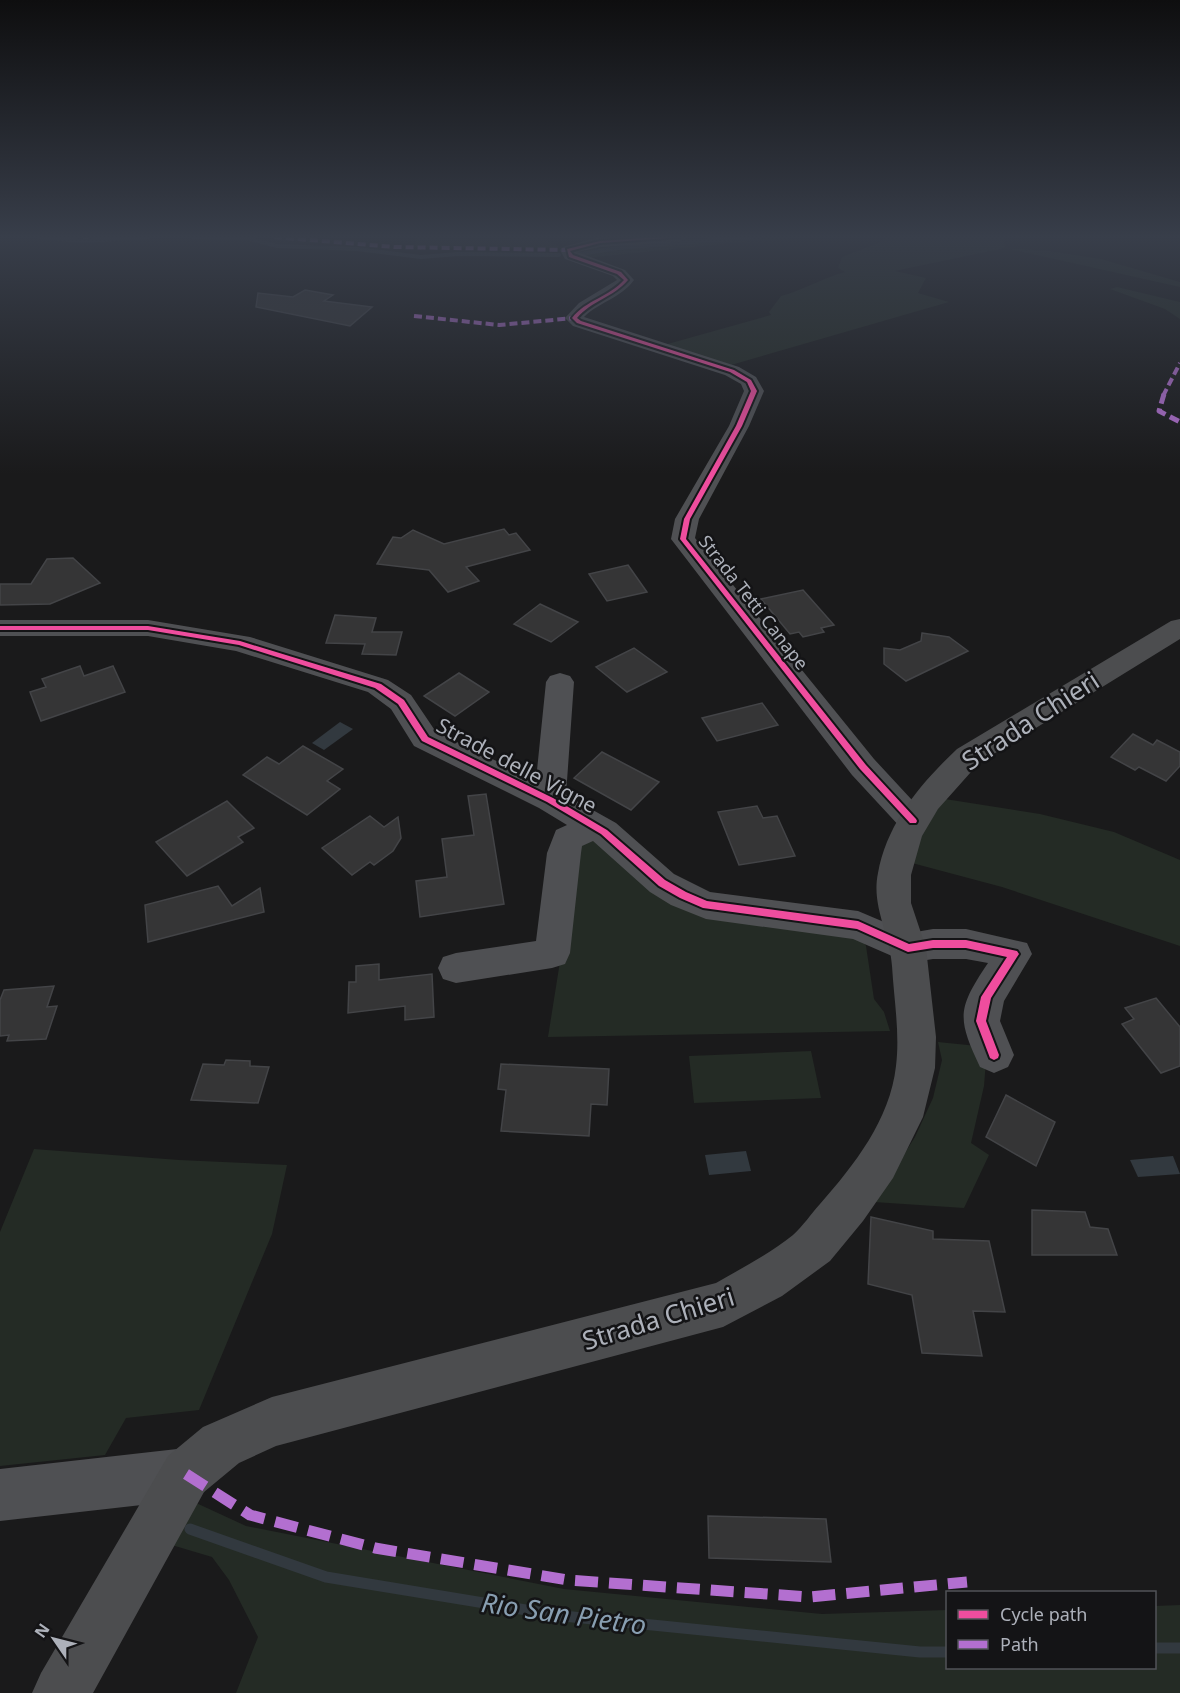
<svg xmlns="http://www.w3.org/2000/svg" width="1180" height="1693" font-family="'Noto Sans',sans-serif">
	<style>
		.green { fill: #242b25 }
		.water { fill: #32393f }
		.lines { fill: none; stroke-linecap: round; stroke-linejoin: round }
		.stream-far1 { stroke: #32393f; stroke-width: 4 }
		.stream { stroke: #32393f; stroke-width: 11 }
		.building { fill: #353536; stroke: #434447; stroke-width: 1.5 }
		.minor { fill: #4f5053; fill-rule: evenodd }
		.major { fill: #4c4d4f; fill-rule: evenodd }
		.quiet-far2 { stroke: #b36fd0; stroke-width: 4; stroke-dasharray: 8 4; stroke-linecap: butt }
		.quiet-far1 { stroke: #b36fd0; stroke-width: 5; stroke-dasharray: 10 5; stroke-linecap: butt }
		.quiet { stroke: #b36fd0; stroke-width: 11; stroke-dasharray: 23 11; stroke-linecap: butt }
		.cycleway-casing { stroke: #141416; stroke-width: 4 }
		.cycleway { fill: #ef4d9e; fill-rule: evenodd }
		.labels { text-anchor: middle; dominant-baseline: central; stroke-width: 5; stroke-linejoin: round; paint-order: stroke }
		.far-street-label { font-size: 18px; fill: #adb1ba; stroke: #141416 }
		.street-label { font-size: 21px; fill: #adb1ba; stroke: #141416 }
		.near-street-label { font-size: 26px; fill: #adb1ba; stroke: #141416 }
		.near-water-label { font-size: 27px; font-style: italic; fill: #889eb1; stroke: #141416 }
	</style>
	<rect width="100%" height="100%" fill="#1a1a1b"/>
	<g class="green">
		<polygon points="419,237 473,240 537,237 564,248 412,247"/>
		<path d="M 724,237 L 818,237 L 761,240 L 586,258 L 574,251 C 608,242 652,239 687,239 C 700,239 711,240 724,237 Z"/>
		<path d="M 879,237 L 1003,237 L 1005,248 L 1049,251 L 1101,259 L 1180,282 L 1180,287 L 1005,248 L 895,271 L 926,278 L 918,293 L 949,302 L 731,365 L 664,345 L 771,315 L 769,312 L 781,296 C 804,290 822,278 845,272 L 838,268 L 842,257 L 881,242 L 884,238 Z"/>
		<polygon points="1117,287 1180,302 1180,319 1165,309 1110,289"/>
		<polygon points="945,799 1040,814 1114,832 1180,860 1180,946 1002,887 912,863 923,829"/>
		<polygon points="594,836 663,892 860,935 866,946 874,999 884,1012 890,1031 548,1037 579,842"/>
		<polygon points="938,1042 987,1047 984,1086 971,1143 989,1155 964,1208 874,1202 915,1137 933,1098 942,1060"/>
		<polygon points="811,1051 821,1098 694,1103 689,1056"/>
		<polygon points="34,1149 179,1160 287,1165 272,1234 199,1410 126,1418 105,1455 0,1466 0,1232"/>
		<polygon points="194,1502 246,1526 564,1589 822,1614 947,1610 948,1668 1154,1668 1155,1606 1180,1605 1180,1693 236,1693 258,1637 229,1580 212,1557 165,1543"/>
	</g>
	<g class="water">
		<polygon points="340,722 353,729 324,750 312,743"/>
		<polygon points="746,1151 751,1171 709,1175 705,1155"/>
		<polygon points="1173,1156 1180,1174 1138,1177 1130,1160"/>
	</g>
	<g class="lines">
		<g class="stream-far1">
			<polyline points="39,237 82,241 148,237"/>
			<polyline points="192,237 247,238 277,246 357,249 421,257 458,254 559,255"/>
			<polyline points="580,254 618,248 752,237"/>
		</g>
		<g class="stream">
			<polyline points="190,1529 326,1577 563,1616 920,1652 948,1652"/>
			<polyline points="1154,1648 1180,1648"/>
		</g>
	</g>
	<g class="building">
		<polygon points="305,290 333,295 324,301 372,307 350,326 256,307 258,293 293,297"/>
		<polygon points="504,529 509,535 516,533 530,550 466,567 479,581 448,592 429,570 377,564 393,537 401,538 413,530 444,544"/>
		<polygon points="73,558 100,583 50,604 0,605 0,584 31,584 47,559"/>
		<polygon points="628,565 647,592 607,601 589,574"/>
		<polygon points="803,590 834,625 821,628 824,632 803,637 799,632 790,634 761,599"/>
		<polygon points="540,604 578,622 551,642 514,624"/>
		<polygon points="335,615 376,618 372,632 402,632 396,655 362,654 365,644 326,643"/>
		<polygon points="922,633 949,637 968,651 906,681 884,664 884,648 900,650 921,641"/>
		<polygon points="634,648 667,672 627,692 596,667"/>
		<polygon points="80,666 84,676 113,666 125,692 41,721 30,692 46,687 42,679"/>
		<polygon points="459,673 489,692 455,716 424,696"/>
		<polygon points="762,703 778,725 717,741 702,718"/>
		<polygon points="1133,734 1153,745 1157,740 1180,752 1180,766 1166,781 1139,767 1135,770 1111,757"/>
		<polygon points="303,746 343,769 327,781 340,789 307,815 243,775 267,757 279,764"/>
		<polygon points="602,752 659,782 631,810 574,778"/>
		<polygon points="486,794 504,904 420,917 416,881 447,877 442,839 474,835 468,796"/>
		<polygon points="227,801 254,828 238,837 243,842 187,876 156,842"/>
		<polygon points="757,806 763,818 777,816 795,856 739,865 718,812"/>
		<polygon points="370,816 384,827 398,817 401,838 393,851 374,865 370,862 352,875 322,848"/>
		<polygon points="218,886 232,906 260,888 264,912 148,942 145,905"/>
		<polygon points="379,964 379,980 432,974 434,1017 405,1020 405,1006 348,1013 349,982 356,982 356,966"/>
		<polygon points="54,986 47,1007 57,1006 46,1039 7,1041 9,1035 0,1036 0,1000 4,990"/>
		<polygon points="1156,998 1180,1027 1180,1066 1161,1073 1122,1024 1134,1019 1125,1008"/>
		<polygon points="226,1060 250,1061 250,1066 269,1067 258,1103 191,1100 203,1064 224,1065"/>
		<polygon points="501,1064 609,1069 607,1105 591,1104 589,1136 501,1131 506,1090 498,1089"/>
		<polygon points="1006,1095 1055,1122 1036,1166 986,1137"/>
		<polygon points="1032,1210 1085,1212 1090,1227 1108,1229 1117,1255 1032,1255"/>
		<polygon points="871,1217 933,1231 933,1239 989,1241 1005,1312 973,1311 982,1356 922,1353 912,1295 868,1284"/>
		<polygon points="708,1516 826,1519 831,1562 709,1558"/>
	</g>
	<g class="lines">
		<g class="minor">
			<path d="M 600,237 L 687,237 L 679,242 L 600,247 L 577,252 L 625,270 L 634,280 C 621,298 599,302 584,317 L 739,367 L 756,377 L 764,391 L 749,426 L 699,519 L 695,538 L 874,759 L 924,813 L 929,821 L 924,829 L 913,833 L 902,829 L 852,775 L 671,539 L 675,519 L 729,426 L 744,391 L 741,384 L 725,375 L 573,326 L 565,318 L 579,303 L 617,280 L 613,276 L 565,259 L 560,250 L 563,247 Z"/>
			<path d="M 0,620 L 148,620 L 250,637 L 388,680 L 411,695 L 436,732 L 536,780 L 546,682 L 550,676 L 560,673 L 570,676 L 574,682 L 566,795 L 616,823 L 674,874 L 710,892 L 858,911 L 910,933 L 933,929 L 966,929 L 1027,943 L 1032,954 L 1004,1001 L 1000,1021 L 1014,1055 L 1008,1067 L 994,1073 L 980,1067 C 957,1018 957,1009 988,963 L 966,959 L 933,959 L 908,963 L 853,939 L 706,919 L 671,905 L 650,892 L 593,841 L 582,846 L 581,853 L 570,953 L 565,964 L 552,968 L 456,983 L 443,979 L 438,968 L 443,957 L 456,953 L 536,941 L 547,853 L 556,830 L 567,825 L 539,808 L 414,746 L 391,709 L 368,692 L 236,651 L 148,636 L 0,636 Z"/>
			<polygon points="186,1448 204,1456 212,1474 204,1492 186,1500 0,1521 0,1469"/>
		</g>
		<path class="major" d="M 1180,619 L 1180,639 L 979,763 L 938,809 L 922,836 L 911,875 L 911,903 L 926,948 L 936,1037 L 935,1068 L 923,1117 L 893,1178 L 863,1221 L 830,1261 L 782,1296 L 723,1327 L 276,1446 L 239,1463 L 204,1492 L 93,1693 L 32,1693 L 41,1673 L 168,1456 L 203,1427 L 272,1397 L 716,1283 C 742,1268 769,1254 793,1235 C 803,1226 811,1214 820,1204 C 854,1165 890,1120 896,1066 C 900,1033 894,1000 892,966 C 890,934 871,906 878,873 C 887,823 921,783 957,749 L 1171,621 Z"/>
		<g class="quiet-far2">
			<polyline points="83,237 88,237"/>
			<polyline points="274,237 395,247 568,250"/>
			<polyline points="414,316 499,325 574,318"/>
			<polyline points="1163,396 1180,363"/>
		</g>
		<polyline class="quiet-far1" points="1164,394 1159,411 1180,422"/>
		<polyline class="quiet" points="186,1474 250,1515 375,1548 568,1580 809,1597 967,1582"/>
		<g class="cycleway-casing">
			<g id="cycleway">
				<path d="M 659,237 L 681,237 L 600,243 L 570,251 L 573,255 L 621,272 L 628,280 C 614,297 591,301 577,318 L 581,321 L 734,370 L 751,380 L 757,391 L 742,426 L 690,519 L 686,539 L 866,765 L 916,819 L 917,821 L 916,823 L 910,823 L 860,769 L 680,539 L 684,519 L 736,426 L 751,391 L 747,382 L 730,372 L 577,323 L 572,318 C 586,300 609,297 624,280 L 617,274 L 569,257 L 567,249 L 600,241 Z"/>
				<polygon points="0,626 148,626 240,641 381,684 404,700 428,737 553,798 607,830 665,880 686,892 707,901 858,921 909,944 933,940 966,940 1017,951 1019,954 1017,957 991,998 986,1021 999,1055 998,1058 994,1060 990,1058 976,1021 981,997 1007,957 966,948 933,948 908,952 857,929 703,908 680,898 659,886 601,834 547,802 422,741 398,704 375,688 239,645 148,630 0,630"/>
			</g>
		</g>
		<use href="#cycleway" class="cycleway"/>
	</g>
	<linearGradient id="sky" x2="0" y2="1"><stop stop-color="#0e0e0f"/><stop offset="0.5" stop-color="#383e4a"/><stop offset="1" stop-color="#383e4a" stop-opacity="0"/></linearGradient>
	<rect width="1180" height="474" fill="url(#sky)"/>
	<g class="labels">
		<g class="far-street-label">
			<text transform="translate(754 602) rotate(52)">Strada Tetti Canape</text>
		</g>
		<g class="street-label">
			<text transform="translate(517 765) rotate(28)">Strade delle Vigne</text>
		</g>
		<g class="near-street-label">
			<text transform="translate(1030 720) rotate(-33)">Strada Chieri</text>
			<text transform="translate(658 1318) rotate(-17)">Strada Chieri</text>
		</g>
		<g class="near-water-label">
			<text transform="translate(564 1613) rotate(8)">Rio San Pietro</text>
		</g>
	</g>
	<rect x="946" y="1591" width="210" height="78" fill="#141416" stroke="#515358" stroke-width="1.5"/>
	<rect x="958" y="1610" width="30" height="9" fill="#ef4d9e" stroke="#515358" stroke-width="1.5"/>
	<text x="1000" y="1621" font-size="18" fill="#adb1ba">Cycle path</text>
	<rect x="958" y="1640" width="30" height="9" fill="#b36fd0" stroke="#515358" stroke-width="1.5"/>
	<text x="1000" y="1651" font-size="18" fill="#adb1ba">Path</text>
	<g transform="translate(54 1639) rotate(305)" stroke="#141416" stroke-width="4.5" paint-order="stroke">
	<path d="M0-4.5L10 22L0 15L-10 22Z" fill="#adb1ba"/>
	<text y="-9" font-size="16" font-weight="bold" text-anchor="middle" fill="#adb1ba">N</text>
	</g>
</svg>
